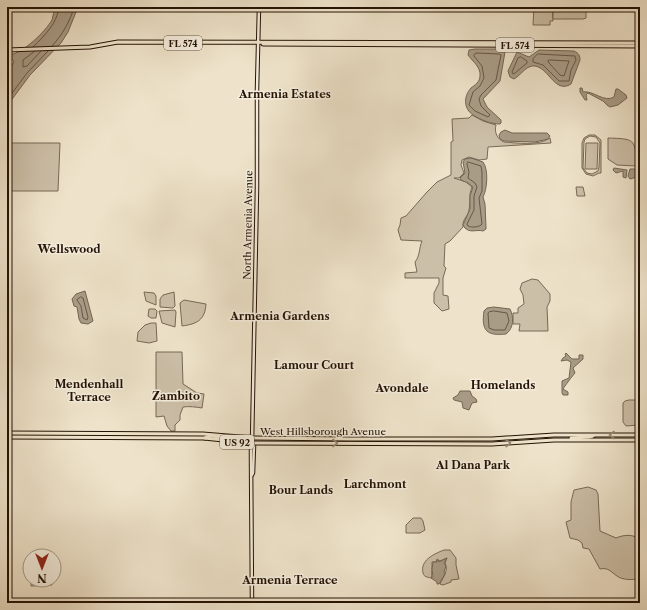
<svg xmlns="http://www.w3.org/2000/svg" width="647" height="610" font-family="'Libre Caslon Text',serif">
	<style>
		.green { fill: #ccbfa8; stroke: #786856; fill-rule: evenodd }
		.water { fill: #a99c87; stroke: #746553 }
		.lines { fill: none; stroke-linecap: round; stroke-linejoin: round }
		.shore { stroke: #665746; stroke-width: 1 }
		.secondary-casing { stroke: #241204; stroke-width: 4.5 }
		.primary-casing { stroke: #241204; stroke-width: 5 }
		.secondary { stroke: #f4eddd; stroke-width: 2.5 }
		.primary { stroke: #eee3ca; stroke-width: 3 }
		.oneway { stroke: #938571 }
		.labels { text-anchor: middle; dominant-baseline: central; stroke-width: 3; stroke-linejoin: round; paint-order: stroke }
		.shield { fill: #f4eddd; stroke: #625445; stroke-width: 1 }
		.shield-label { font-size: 9px; font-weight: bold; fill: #241204 }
		.street-label { font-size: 10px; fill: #241204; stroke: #f4eddd }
		.neighbourhood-label { font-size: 11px; font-weight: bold; fill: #241204; stroke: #f4eddd }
	</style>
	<rect width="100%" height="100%" fill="#eee3ca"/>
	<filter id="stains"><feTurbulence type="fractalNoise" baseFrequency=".005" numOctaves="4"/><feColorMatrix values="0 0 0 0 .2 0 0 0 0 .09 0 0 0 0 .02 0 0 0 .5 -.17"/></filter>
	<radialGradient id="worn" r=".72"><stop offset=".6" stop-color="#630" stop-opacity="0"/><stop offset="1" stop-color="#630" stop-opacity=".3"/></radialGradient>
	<g class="green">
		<polygon points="534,7 552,7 553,21 550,21 550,25 533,25"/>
		<polygon points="553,7 586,7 586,18 583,19 553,19"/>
		<path d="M 472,115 L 483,121 L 496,125 C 494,132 497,139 504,142 C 517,143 539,146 550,138 L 551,143 L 488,147 L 487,159 L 479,160 L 469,157 L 462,160 L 461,165 L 464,173 L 459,178 L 454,178 L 466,182 L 472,187 C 468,197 471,201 469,210 C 468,217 462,219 463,227 L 450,241 L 445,244 L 444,266 L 446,268 L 443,278 L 443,295 L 448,296 L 449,309 L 442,311 L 434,303 L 434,293 L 439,283 L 439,278 L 405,278 L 405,273 L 417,272 L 415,262 C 420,256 419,248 422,241 L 401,240 L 398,230 L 400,225 L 401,218 L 406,216 L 427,192 L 437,182 L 451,175 L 451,142 L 453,141 L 452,119 L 469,118 Z"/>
		<path d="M 589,135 L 595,135 L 601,140 L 601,173 L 599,173 L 593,176 L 586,174 L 582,168 L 582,143 L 584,138 ZM 590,136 L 596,137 L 600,143 L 599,167 L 598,171 L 592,174 L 587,173 L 583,168 L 584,142 L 585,139 Z"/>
		<path d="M 608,138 C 634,139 636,138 636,166 L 617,165 L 608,159 Z"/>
		<polygon points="7,143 60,143 58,191 7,191"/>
		<polygon points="586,143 598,143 597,169 585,169"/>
		<polygon points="576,187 583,187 585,196 577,196"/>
		<polygon points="532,279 538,280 550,294 550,301 547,307 548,331 519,331 520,324 513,324 513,313 518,313 518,308 524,304 523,295 520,289 522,283"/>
		<polygon points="144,292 154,293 156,296 156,305 146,301"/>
		<polygon points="174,292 175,306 173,308 160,307 160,299 163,295"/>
		<path d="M 184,300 L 206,304 C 205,320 197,324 182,326 L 180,303 Z"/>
		<polygon points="149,309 155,309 157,311 156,318 151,318 148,316"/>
		<polygon points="175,310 176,312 175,327 162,323 159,311"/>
		<polygon points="151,323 156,323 157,341 149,343 137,341 138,332 145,325"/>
		<path d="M 156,352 L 182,352 L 183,384 L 197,393 L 204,394 L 202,408 C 196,407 189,406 183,407 L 180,415 L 180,420 L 175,425 L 175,431 L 171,431 L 167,426 L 164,416 L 156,417 Z"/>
		<polygon points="629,400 637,400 640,402 640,423 638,425 626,426 623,422 623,403 625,401"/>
		<path d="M 588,487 L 596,490 L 598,494 L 600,531 L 616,538 C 623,535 631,534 638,538 L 640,550 L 639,579 C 632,580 622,580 617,576 C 611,572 608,567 600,569 L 589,549 L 583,548 L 582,543 L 578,540 L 570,538 L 566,522 L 571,520 L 571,502 L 574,490 Z"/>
		<polygon points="413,518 421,518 423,521 425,530 420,533 406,533 406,525"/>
		<path d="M 444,550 L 450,550 L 456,558 L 456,565 L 459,579 L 451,580 L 451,582 L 443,585 L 440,584 C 443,577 449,571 445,563 L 447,558 L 440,561 L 437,559 L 436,562 L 432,562 C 432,564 432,577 431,578 C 427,577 424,577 423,573 C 420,560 434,554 444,550 Z"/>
		<polygon points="31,580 52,580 52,585 31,586"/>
	</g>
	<g class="water">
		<path d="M 55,7 L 78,7 L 68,32 L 61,43 L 30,75 L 7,106 L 7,73 L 13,64 L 14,61 L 10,57 L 10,55 C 24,52 45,32 52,20 C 53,16 54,11 55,7 Z"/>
		<path d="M 475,49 L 502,49 L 505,52 L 500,81 L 483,99 L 487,107 L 501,120 L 501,123 L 500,124 C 491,124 481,120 473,115 C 464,109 463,97 471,88 C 475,85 480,82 480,76 C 481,67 473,62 468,55 L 469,50 Z"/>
		<path d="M 539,50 L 574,51 C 579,53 580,56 580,60 L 571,84 C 554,95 548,64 532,66 C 524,68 521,75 514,79 L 510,77 L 508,71 L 517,52 L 529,57 Z"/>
		<path d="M 580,88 L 582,88 L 583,92 C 593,90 604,103 614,97 L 616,89 L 618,89 L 626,95 L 627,98 L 618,105 L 610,107 L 607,105 L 603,101 L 588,93 L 586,95 L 587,100 L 585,100 L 580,92 Z"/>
		<polygon points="505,130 512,133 547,133 550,136 548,139 535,142 504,141 500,139 499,135 501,132"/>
		<path d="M 471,158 L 483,162 C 489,170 487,190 483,197 L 485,204 L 486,227 L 486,229 L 483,231 C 476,229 470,234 464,227 L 463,225 L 470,209 L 470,196 L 473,187 L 468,183 L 461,180 L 460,178 L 465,173 L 463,162 L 465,159 Z"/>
		<polygon points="614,168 627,170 626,178 623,177 623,171 616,173 613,170"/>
		<polygon points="630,169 640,169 640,176 630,179 628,176"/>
		<polygon points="85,291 93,321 88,324 81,323 79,319 77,307 74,306 72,299 76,294"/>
		<path d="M 494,307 L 510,309 C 514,317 514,328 506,334 C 487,336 481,331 484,311 L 487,308 Z"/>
		<path d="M 566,353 L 572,359 L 579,359 L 579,355 L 583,355 L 583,359 L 573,368 L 575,373 C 573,375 564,387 563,389 L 568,392 L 568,395 L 563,395 L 562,393 L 562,381 L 569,378 L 571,362 L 567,360 L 561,361 L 563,358 L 566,356 L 565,354 Z"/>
		<polygon points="460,391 470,391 472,396 476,399 477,402 472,403 469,410 463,408 462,402 454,400 453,398 458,395"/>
		<polygon points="447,558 444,563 446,566 444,572 445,574 439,584 437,584 437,582 431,578 433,577 432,569 433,562 437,562 438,560 439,562"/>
	</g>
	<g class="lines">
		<g class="shore">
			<path d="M 52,46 C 62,35 70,22 74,7"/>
			<path d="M 33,47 C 45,35 57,24 59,7"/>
			<polyline points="35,51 23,60 23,67 27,66 41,51"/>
			<polygon points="476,53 499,54 501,55 496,80 481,95 479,99 481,106 490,115 488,117 475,111 469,105 473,92 480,86 484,78 482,66 474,56"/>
			<polygon points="538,54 575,56 576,60 571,70 569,81 559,81 543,65 533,62 533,59"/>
			<polygon points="521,57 527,61 527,63 515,73 513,74 512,72 518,58"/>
			<polygon points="550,60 569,61 564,76 560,75 549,63 548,61"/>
			<polyline points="7,100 27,73 48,51"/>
			<path d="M 468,162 L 481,166 L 482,172 L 482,191 L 479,198 L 482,224 C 480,227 472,228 468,226 L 467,224 L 474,210 L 474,196 L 477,187 L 475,183 L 468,178 L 469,172 L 467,164 Z"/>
			<polygon points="81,297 83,298 88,317 87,320 83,318 81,306 77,300"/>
			<polygon points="494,311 507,313 509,321 505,330 494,330 489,328 488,313 489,312"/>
		</g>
		<g class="secondary-casing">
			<g id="secondary">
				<polyline points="252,475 253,473 254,446 252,443 257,187 257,89 259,7"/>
				<polyline points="252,603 251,458 251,446 252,444"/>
			</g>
		</g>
		<g class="primary-casing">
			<g id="primary">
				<polyline points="263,44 640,46"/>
				<polyline points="7,50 90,47 118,42 640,43"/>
				<polyline points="7,433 203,434 252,438 351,439 492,439 554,435 640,435"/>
				<polyline points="7,437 204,438 252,443 492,444 554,440 640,440"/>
				<polyline points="205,438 210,436 221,437"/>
				<polyline points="571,438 589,437 593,436"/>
			</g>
		</g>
		<use href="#secondary" class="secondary"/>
		<use href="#primary" class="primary"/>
	</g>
	<defs><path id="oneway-chevron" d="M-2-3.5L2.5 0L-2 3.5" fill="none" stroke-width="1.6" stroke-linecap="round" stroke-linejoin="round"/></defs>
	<g class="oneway">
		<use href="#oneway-chevron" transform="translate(612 435) rotate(180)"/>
		<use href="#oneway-chevron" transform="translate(335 443)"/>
		<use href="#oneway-chevron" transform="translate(508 443) rotate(-4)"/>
	</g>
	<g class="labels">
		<g class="shield">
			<rect x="164" y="36" width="38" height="14" rx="3"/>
			<rect x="496" y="38" width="38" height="14" rx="3"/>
			<rect x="220" y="435" width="34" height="14" rx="3"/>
		</g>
		<g class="shield-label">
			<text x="183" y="43">FL 574</text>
			<text x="515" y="45">FL 574</text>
			<text x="237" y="442">US 92</text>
		</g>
		<g class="street-label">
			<text transform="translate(248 225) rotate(-89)">North Armenia Avenue</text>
			<text x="323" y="431">West Hillsborough Avenue</text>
		</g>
		<g class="neighbourhood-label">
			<text x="285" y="94">Armenia Estates</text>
			<text x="69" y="249">Wellswood</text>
			<text x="280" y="316">Armenia Gardens</text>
			<text x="314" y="365">Lamour Court</text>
			<text x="89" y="384">Mendenhall<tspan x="89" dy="13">Terrace</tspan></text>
			<text x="503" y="385">Homelands</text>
			<text x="402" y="388">Avondale</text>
			<text x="176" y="396">Zambito</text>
			<text x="473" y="465">Al Dana Park</text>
			<text x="375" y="484">Larchmont</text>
			<text x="301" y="490">Bour Lands</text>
			<text x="290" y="580">Armenia Terrace</text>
		</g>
	</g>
	<rect width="647" height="610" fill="none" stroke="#eee3ca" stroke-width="24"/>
	<rect x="8" y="8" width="631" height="594" fill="none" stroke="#241204" stroke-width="2"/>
	<rect x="12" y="12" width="623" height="586" fill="none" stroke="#241204"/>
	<g transform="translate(42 568) rotate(180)"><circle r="19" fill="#f4eddd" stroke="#a19586"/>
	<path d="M0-3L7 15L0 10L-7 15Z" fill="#8f2418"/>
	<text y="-6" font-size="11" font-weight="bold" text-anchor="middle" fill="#241204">N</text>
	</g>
	<rect width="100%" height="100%" filter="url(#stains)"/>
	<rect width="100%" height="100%" fill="url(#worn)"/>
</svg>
